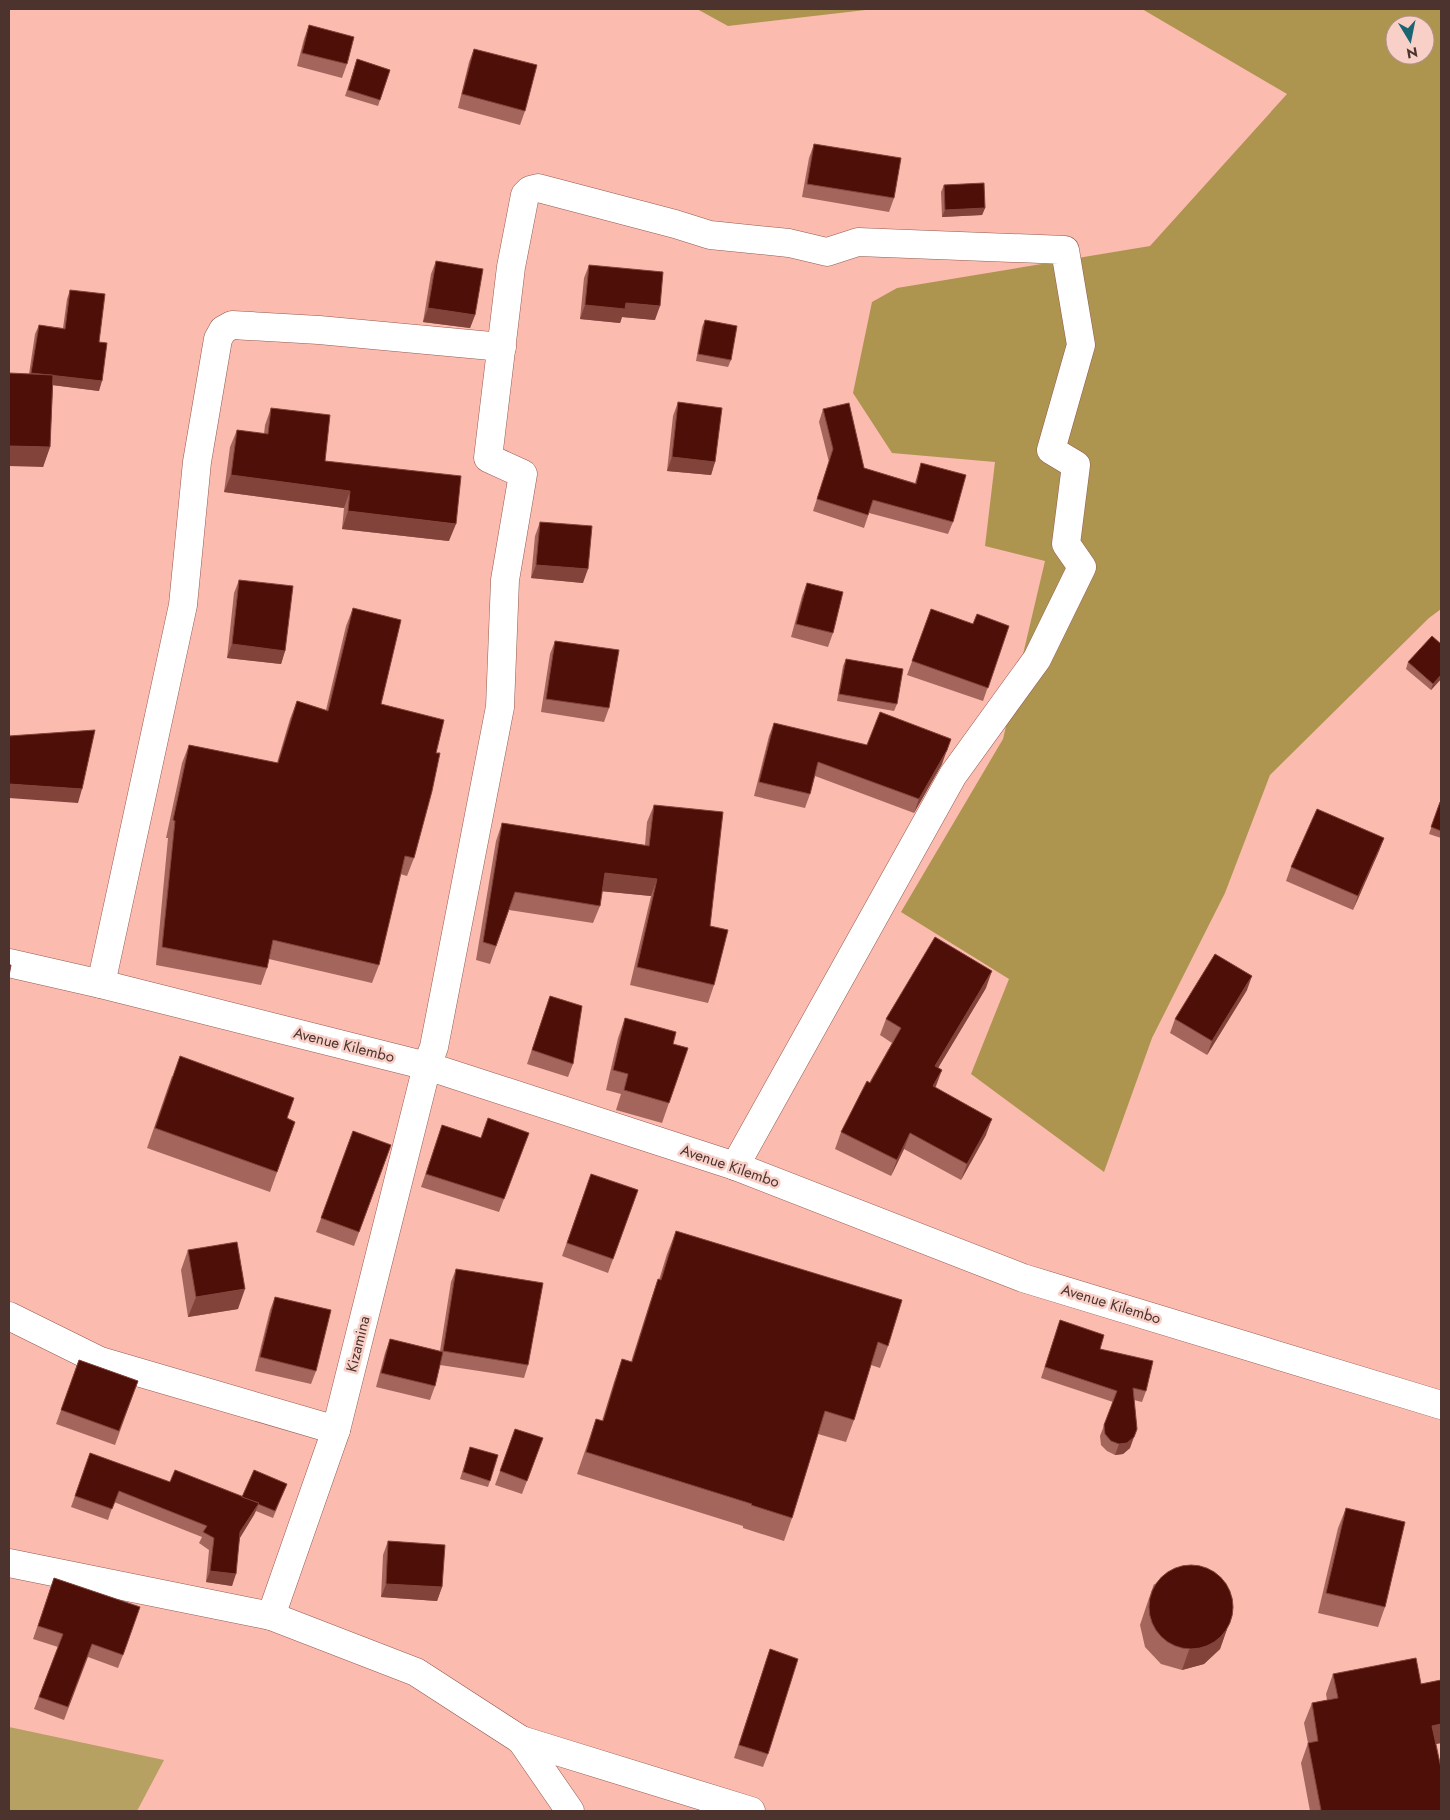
<svg xmlns="http://www.w3.org/2000/svg" width="1450" height="1820" font-family="Jost,sans-serif">
	<style>
		.green { fill: #b6a062 }
		.forest { fill: #ad9550; fill-rule: evenodd }
		.lines { fill: none; stroke-linecap: round; stroke-linejoin: round }
		.minor-casing { stroke: #945a50; stroke-width: 29 }
		.minor { stroke: #fff; stroke-width: 28 }
		.wall { fill: #a4655c }
		.shaded-wall { fill: #82433a }
		.building { fill: #4d0f08; stroke: #82433a }
		.labels { text-anchor: middle; dominant-baseline: central; stroke-width: 5; stroke-linejoin: round; paint-order: stroke }
		.street-label { font-size: 15px; fill: #4d332e; stroke: #f8d0c8 }
	</style>
	<rect width="100%" height="100%" fill="#fcbbaf"/>
	<polygon class="green" points="9,1727 164,1760 137,1811 9,1811"/>
	<g class="forest">
		<polygon points="697,9 874,9 728,26"/>
		<path d="M 1142,9 L 1441,9 L 1441,609 L 1429,618 L 1270,775 L 1225,893 L 1152,1038 L 1104,1172 L 971,1074 L 1009,979 L 901,912 L 1003,739 L 1045,561 L 985,546 L 995,462 L 892,453 L 853,393 L 872,302 L 897,288 L 1150,246 L 1287,94 ZM 1395,25 L 1425,25 L 1425,55 L 1395,55 Z"/>
	</g>
	<g class="lines">
		<g class="minor-casing">
			<g id="minor">
				<polyline points="9,963 101,984 427,1066 735,1166 1023,1278 1441,1405"/>
				<polyline points="101,984 183,605 197,462 218,339 223,330 232,325 319,330 502,347"/>
				<polyline points="9,1316 100,1361 336,1430"/>
				<polyline points="9,1563 271,1616 416,1672 521,1740 751,1811"/>
				<polyline points="271,1616 336,1430 427,1066 434,1047 500,707 505,580 523,474 488,458 511,267 525,195 530,190 538,188 675,224 710,235 789,243 827,252 858,242 1065,250 1081,345 1051,450 1076,465 1066,544 1082,567 1037,659 953,775 735,1166"/>
				<polyline points="521,1740 570,1811"/>
			</g>
		</g>
		<use href="#minor" class="minor"/>
	</g>
	<g class="wall">
		<polygon points="309,25 347,64 342,78 297,66 304,39"/>
		<polygon points="474,49 525,111 520,125 458,108 469,62"/>
		<polygon points="357,59 390,70 378,106 345,96"/>
		<polygon points="814,144 894,198 889,212 802,197 809,158"/>
		<polygon points="944,185 985,208 982,215 942,217 941,192"/>
		<polygon points="436,261 475,315 470,328 423,322 431,274"/>
		<polygon points="589,265 655,320 622,317 620,323 580,319 584,278"/>
		<polygon points="70,290 99,342 99,391 53,385 50,447 43,467 29,374 35,334 39,325 63,328 67,299"/>
		<polygon points="705,320 731,360 728,367 696,361 702,327"/>
		<polygon points="678,402 715,462 711,475 667,471 673,416"/>
		<polygon points="271,408 325,461 449,541 342,529 344,508 224,492 230,447 237,430 264,434 265,425"/>
		<polygon points="823,409 864,468 915,483 921,463 953,522 948,534 869,513 864,528 813,511 829,462 819,422"/>
		<polygon points="540,522 583,583 531,578 535,536"/>
		<polygon points="239,580 285,651 281,664 227,658 234,593"/>
		<polygon points="807,583 833,633 828,647 791,637 802,596"/>
		<polygon points="353,608 381,704 436,753 414,858 407,876 400,874 379,965 372,983 269,959 267,968 261,985 156,965 168,838 166,838 182,763 189,745 277,763 290,719 297,701 326,710 346,626"/>
		<polygon points="931,609 973,624 1009,626 983,701 907,675"/>
		<polygon points="555,641 609,708 604,722 541,712 550,654"/>
		<polygon points="1441,644 1441,679 1431,690 1406,669 1408,662"/>
		<polygon points="846,659 897,704 894,711 837,701 843,666"/>
		<polygon points="774,723 942,764 914,813 815,776 810,794 805,808 754,796 769,736"/>
		<polygon points="1440,802 1441,803 1441,838 1429,834"/>
		<polygon points="654,805 710,926 714,985 708,1003 630,985 651,896 602,891 600,906 593,923 509,910 490,964 476,960 496,841 502,823 645,845 647,822"/>
		<polygon points="1384,838 1379,851 1353,910 1286,881 1291,867"/>
		<polygon points="986,988 938,1068 935,1087 986,1135 961,1180 904,1149 891,1176 835,1149 841,1132 892,1043 880,1035 886,1019"/>
		<polygon points="1247,990 1207,1055 1170,1033 1175,1019"/>
		<polygon points="550,996 573,1064 568,1077 527,1064"/>
		<polygon points="625,1018 673,1044 688,1048 662,1123 616,1110 621,1094 606,1090 618,1038"/>
		<polygon points="172,1076 295,1122 270,1192 147,1148"/>
		<polygon points="442,1125 481,1138 529,1133 499,1212 421,1187"/>
		<polygon points="353,1131 391,1145 354,1246 316,1232"/>
		<polygon points="591,1174 638,1190 608,1273 562,1256"/>
		<polygon points="676,1231 888,1346 880,1368 871,1365 854,1420 846,1442 818,1434 792,1518 784,1541 743,1528 743,1526 577,1474 596,1419 602,1421 614,1382 622,1359 631,1362 650,1302 658,1279 659,1280 667,1254"/>
		<polygon points="188,1250 238,1309 188,1317 181,1270"/>
		<polygon points="456,1269 528,1365 524,1378 440,1365 435,1386 430,1400 376,1387 385,1353 390,1339 440,1351 451,1282"/>
		<polygon points="275,1297 316,1371 311,1384 255,1371 270,1310"/>
		<polygon points="1060,1320 1100,1349 1146,1391 1142,1402 1134,1400 1130,1448 1123,1454 1115,1455 1107,1451 1101,1445 1100,1436 1113,1402 1041,1378"/>
		<polygon points="79,1360 138,1381 115,1445 56,1424"/>
		<polygon points="515,1429 543,1438 522,1494 495,1485"/>
		<polygon points="470,1447 490,1481 488,1487 460,1479"/>
		<polygon points="90,1453 170,1482 242,1497 287,1484 273,1518 256,1511 240,1538 232,1586 206,1582 209,1550 199,1543 202,1537 114,1502 108,1520 71,1507"/>
		<polygon points="1346,1508 1385,1607 1378,1627 1318,1613 1338,1528"/>
		<polygon points="388,1541 442,1587 437,1601 381,1597 383,1555"/>
		<polygon points="54,1578 123,1655 118,1668 88,1657 64,1720 34,1709 58,1647 33,1639"/>
		<polygon points="1154,1584 1227,1629 1220,1649 1204,1664 1182,1670 1161,1664 1145,1647 1140,1625 1147,1604"/>
		<polygon points="770,1649 768,1754 763,1767 734,1758"/>
		<polygon points="1333,1674 1421,1684 1441,1680 1441,1743 1436,1744 1441,1811 1310,1811 1301,1763 1308,1743 1304,1723 1312,1703 1327,1700 1326,1694"/>
	</g>
	<g class="shaded-wall">
		<polygon points="985,208 982,215 942,217 945,210"/>
		<polygon points="626,303 660,306 655,320 622,317 620,323 580,319 585,305"/>
		<polygon points="428,308 475,315 470,328 423,322"/>
		<polygon points="31,373 102,381 99,391 28,382"/>
		<polygon points="9,446 50,447 43,467 9,466"/>
		<polygon points="672,457 715,462 711,475 667,471"/>
		<polygon points="231,475 350,491 344,508 224,492"/>
		<polygon points="348,511 456,524 449,541 342,529"/>
		<polygon points="536,565 588,569 583,583 531,578"/>
		<polygon points="232,644 285,651 281,664 227,658"/>
		<polygon points="1441,675 1441,679 1431,690 1433,684"/>
		<polygon points="951,739 942,764 914,813 919,799"/>
		<polygon points="9,784 82,789 78,803 9,798"/>
		<polygon points="1384,838 1379,851 1353,910 1358,896"/>
		<polygon points="605,873 657,879 651,896 599,891"/>
		<polygon points="992,971 986,988 929,1083 935,1066"/>
		<polygon points="1252,976 1247,990 1207,1055 1212,1041"/>
		<polygon points="942,1070 936,1086 927,1102 933,1086"/>
		<polygon points="992,1119 986,1135 961,1180 967,1164"/>
		<polygon points="910,1133 904,1149 891,1176 897,1160"/>
		<polygon points="245,1289 238,1309 188,1317 196,1297"/>
		<polygon points="1137,1429 1130,1448 1123,1454 1115,1455 1119,1444"/>
		<polygon points="259,1503 254,1515 236,1544 240,1532"/>
		<polygon points="210,1571 236,1574 232,1586 206,1582"/>
		<polygon points="386,1584 442,1587 437,1601 381,1597"/>
		<polygon points="1227,1629 1220,1649 1204,1664 1182,1670 1189,1650"/>
		<polygon points="1441,1724 1441,1743 1425,1746 1432,1726"/>
	</g>
	<g class="building">
		<polygon points="309,25 354,37 347,64 302,53"/>
		<polygon points="474,49 537,65 525,111 462,94"/>
		<polygon points="357,59 390,70 380,100 348,90"/>
		<polygon points="814,144 901,158 894,198 807,184"/>
		<polygon points="984,183 985,208 945,210 944,185"/>
		<polygon points="436,261 483,269 475,315 428,308"/>
		<polygon points="589,265 663,272 660,306 626,303 625,309 585,305"/>
		<polygon points="70,290 105,294 99,342 107,343 102,381 31,373 39,325 65,329"/>
		<polygon points="705,320 737,326 731,360 698,354"/>
		<polygon points="9,373 53,375 50,447 9,446"/>
		<polygon points="678,402 722,408 715,462 672,457"/>
		<polygon points="849,403 864,468 916,484 921,463 966,475 953,522 873,500 868,515 817,499 833,449 823,409"/>
		<polygon points="271,408 330,415 325,461 461,476 456,524 348,511 350,491 231,475 237,430 268,434"/>
		<polygon points="540,522 592,526 588,569 536,565"/>
		<polygon points="239,580 293,586 285,651 232,644"/>
		<polygon points="807,583 843,592 833,633 796,624"/>
		<polygon points="353,608 401,620 381,704 444,720 436,753 440,753 432,791 414,858 405,856 379,965 273,940 267,968 162,947 175,821 173,820 189,745 278,763 297,701 328,711"/>
		<polygon points="931,609 973,624 977,614 1009,626 988,688 912,661"/>
		<polygon points="1432,636 1441,644 1441,675 1433,684 1408,662"/>
		<polygon points="555,641 619,650 609,708 546,699"/>
		<polygon points="846,659 903,669 897,704 839,694"/>
		<polygon points="880,712 951,739 947,750 919,799 818,762 810,794 759,782 774,723 867,745"/>
		<polygon points="95,730 82,789 9,784 9,736"/>
		<polygon points="1440,802 1441,803 1441,831 1431,827"/>
		<polygon points="654,805 723,812 710,926 728,930 714,985 637,967 657,879 605,873 600,906 515,892 496,946 483,942 502,823 649,846"/>
		<polygon points="1317,809 1384,838 1358,896 1291,867"/>
		<polygon points="935,937 992,971 935,1066 942,1070 933,1086 992,1119 967,1164 910,1133 897,1160 841,1132 867,1081 870,1083 901,1028 886,1019"/>
		<polygon points="1215,954 1252,976 1212,1041 1175,1019"/>
		<polygon points="9,965 11,965 9,976"/>
		<polygon points="550,996 582,1006 573,1064 532,1050"/>
		<polygon points="625,1018 676,1032 673,1044 688,1048 669,1103 624,1090 628,1074 613,1070"/>
		<polygon points="180,1056 294,1098 287,1118 295,1122 277,1172 155,1128"/>
		<polygon points="488,1118 529,1133 504,1199 426,1174 442,1125 481,1138"/>
		<polygon points="353,1131 391,1145 359,1232 321,1218"/>
		<polygon points="591,1174 638,1190 613,1259 567,1243"/>
		<polygon points="676,1231 902,1300 888,1346 878,1342 854,1420 825,1411 792,1518 751,1505 752,1504 586,1452 596,1419 603,1421 622,1359 632,1362 658,1279 661,1280"/>
		<polygon points="237,1242 245,1289 196,1297 188,1250"/>
		<polygon points="456,1269 543,1283 528,1365 443,1351"/>
		<polygon points="275,1297 331,1310 316,1371 260,1357"/>
		<polygon points="1060,1320 1104,1335 1100,1349 1153,1361 1146,1391 1133,1388 1137,1429 1134,1437 1127,1443 1119,1444 1111,1441 1105,1434 1104,1425 1117,1391 1045,1367"/>
		<polygon points="390,1339 443,1352 435,1386 381,1373"/>
		<polygon points="79,1360 138,1381 119,1431 61,1410"/>
		<polygon points="515,1429 543,1438 527,1481 500,1471"/>
		<polygon points="470,1447 498,1455 490,1481 463,1472"/>
		<polygon points="90,1453 170,1482 175,1470 259,1503 240,1532 236,1574 210,1571 214,1538 203,1532 207,1526 119,1491 112,1509 75,1496"/>
		<polygon points="254,1470 287,1484 275,1511 258,1504 259,1503 242,1497"/>
		<polygon points="1346,1508 1405,1522 1385,1607 1326,1593"/>
		<polygon points="388,1541 445,1545 442,1587 386,1584"/>
		<circle cx="1191" cy="1607" r="42"/>
		<polygon points="54,1578 140,1607 123,1655 92,1644 68,1707 39,1697 63,1634 38,1626"/>
		<polygon points="770,1649 798,1659 768,1754 739,1745"/>
		<polygon points="1416,1658 1421,1684 1441,1680 1441,1724 1432,1726 1441,1768 1441,1811 1316,1811 1321,1810 1308,1743 1318,1741 1312,1703 1338,1698 1333,1674"/>
	</g>
	<g class="labels">
		<g class="street-label">
			<text transform="translate(344 1045) rotate(14)">Avenue Kilembo</text>
			<text transform="translate(730 1166) rotate(19)">Avenue Kilembo</text>
			<text transform="translate(1111 1304) rotate(17)">Avenue Kilembo</text>
			<text transform="translate(358 1344) rotate(-76)">Kizamina</text>
		</g>
	</g>
	<rect width="1450" height="1820" fill="none" stroke="#4d332e" stroke-width="20"/>
	<g transform="translate(1410 40) rotate(170)"><circle r="24" fill="#f8d0c8" stroke="#b4918a"/>
	<path d="M0-4L9 19L0 12L-9 19Z" fill="#1a6571"/>
	<text y="-8" font-size="14" font-weight="bold" text-anchor="middle" fill="#4d332e">N</text>
	</g>
</svg>
